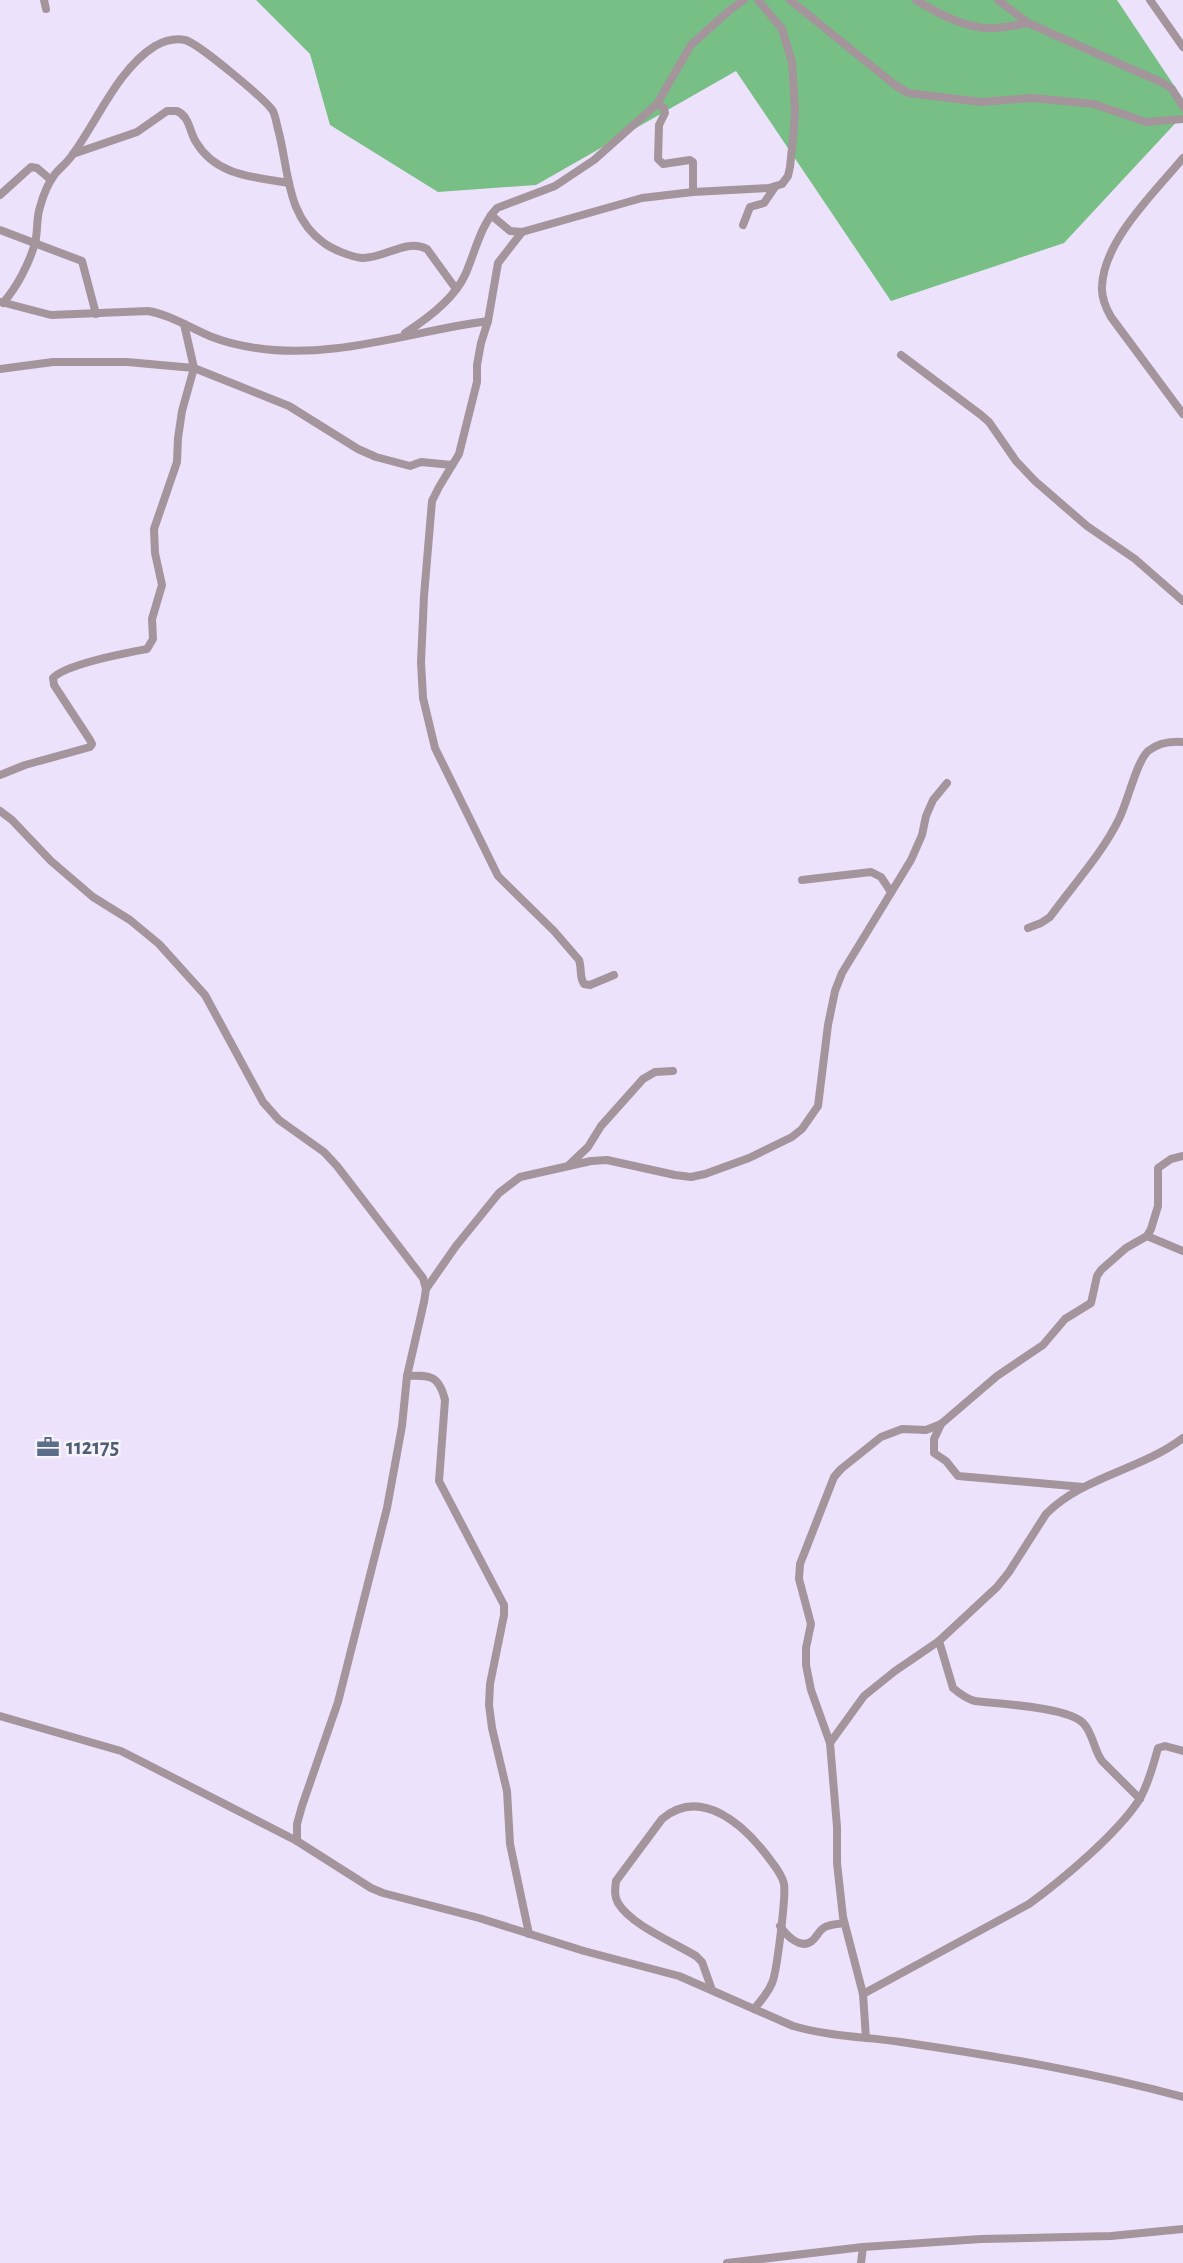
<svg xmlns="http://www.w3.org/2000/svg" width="1183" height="2263" font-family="'Alegreya Sans',sans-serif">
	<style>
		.forest { fill: #78bf85 }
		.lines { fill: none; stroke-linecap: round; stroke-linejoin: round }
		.minor { stroke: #a4949b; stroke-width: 8 }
		.labels { text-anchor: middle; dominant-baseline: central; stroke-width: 5; stroke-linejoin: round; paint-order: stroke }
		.service-label { font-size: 22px; font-weight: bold; fill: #4e5e75; stroke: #f6f3fa; text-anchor: start }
	</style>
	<rect width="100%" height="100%" fill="#ede2fc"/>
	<polygon class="forest" points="256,0 1117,0 1183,99 1183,115 1064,243 891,301 736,71 536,185 438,192 330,125 310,54"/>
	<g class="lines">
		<g class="minor">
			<polyline points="44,0 46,9"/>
			<polyline points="790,0 895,85 908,93 982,102 1031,98 1094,104 1146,122 1183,119"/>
			<path d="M 916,0 C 939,14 968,30 996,28 C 1006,27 1018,25 1028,23"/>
			<polyline points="998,0 1028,23 1163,83 1172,89 1183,107"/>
			<polyline points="1150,0 1183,47"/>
			<polyline points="657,104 664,108 665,113 659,125 658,159 663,164 690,160 693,162 693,192"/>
			<path d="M 73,154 L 137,132 L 167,111 L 177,111 C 190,117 189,131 196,142 C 216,176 254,177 289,183"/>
			<path d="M 1183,158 C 1155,192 1104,240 1102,286 C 1101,297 1106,308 1111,317 L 1183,414"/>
			<polyline points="0,195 31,167 37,168 51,180"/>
			<polyline points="491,215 510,231 522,232 642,198 693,192 769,188 782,184 788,176 790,167 794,129 795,110 792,62 782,29 758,0"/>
			<polyline points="743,225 750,207 764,203 775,187"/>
			<polyline points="0,230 82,261 96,314"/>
			<path d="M 522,232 L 498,263 L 488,321 L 481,343 L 477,365 L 477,382 L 459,454 L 439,487 L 432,501 L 424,596 L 421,662 L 423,698 L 435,748 L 498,876 L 554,931 L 579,960 C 582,968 579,977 584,984 L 590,985 L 614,975"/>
			<path d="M 1,302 L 51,315 L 148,311 C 171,315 190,328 212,337 C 225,342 242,346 256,348 C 334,360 412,331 488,321"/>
			<path d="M 3,303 C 17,287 29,264 35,243 C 38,232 36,219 40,207 C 43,196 48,183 55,174 C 61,167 68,162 73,154 C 98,120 118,69 155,46 C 164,41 175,38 185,40 C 198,43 266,100 273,111 C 276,118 277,126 279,133 C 289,173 287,217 324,243 C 332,249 351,257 362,258 C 384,259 406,238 427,249 L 456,289"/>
			<path d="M 405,333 C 427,319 454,299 465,275 C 475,253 480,226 497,208 L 555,186 L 594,160 L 657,104 L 691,45 L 731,9 L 744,0"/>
			<polyline points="901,355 981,415 989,422 1016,461 1035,481 1087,526 1135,559 1183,601"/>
			<polyline points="0,369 53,362 127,362 194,368 289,406 358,449 376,457 410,466 421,462 452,465"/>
			<path d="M 0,775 L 25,765 L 90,747 L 92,744 L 90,740 L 54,685 L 53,678 C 66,664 126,653 147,649 L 153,639 L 152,619 L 162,585 L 155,553 L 154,529 L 177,462 L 178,438 L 182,411 L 194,368 L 184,324"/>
			<polyline points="0,811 12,820 51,861 93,897 130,920 159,944 205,995 263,1102 279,1120 324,1152 337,1166 423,1278 426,1289 424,1302 407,1376 402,1426 387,1508 338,1702 302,1806 297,1824 297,1841"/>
			<polyline points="802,880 871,872 881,877 891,892"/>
			<path d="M 1028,928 L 1041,923 L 1050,917 C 1073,885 1102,854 1119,819 C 1128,801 1136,763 1148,751 C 1158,743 1171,741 1183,742"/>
			<polyline points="569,1165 588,1147 601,1126 643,1079 655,1072 673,1071"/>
			<polyline points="1147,1236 1183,1251"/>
			<polyline points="426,1289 456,1246 499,1193 520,1177 591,1161 607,1160 675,1175 691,1177 705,1174 749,1158 792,1137 802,1129 818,1106 828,1025 835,991 842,973 911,860 922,835 926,816 933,800 947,783"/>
			<path d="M 407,1376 C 430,1375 439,1375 445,1400 L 439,1481 L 504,1605 L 504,1615 L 490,1684 L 489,1705 L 492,1728 L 507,1791 L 510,1844 L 529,1934"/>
			<polyline points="941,1424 934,1439 934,1453 946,1461 958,1476 1083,1487"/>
			<path d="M 939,1641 L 953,1688 C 960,1694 967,1699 975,1701 C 999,1704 1070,1707 1084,1724 C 1093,1734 1094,1750 1102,1761 L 1140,1799"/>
			<path d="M 0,1716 L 121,1751 L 297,1841 L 371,1888 L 383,1893 L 479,1918 L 584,1951 L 679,1976 L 793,2026 C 828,2036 865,2037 901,2042 C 996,2056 1091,2072 1183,2097"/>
			<path d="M 830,1743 L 864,1696 L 895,1671 L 939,1641 L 997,1587 L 1009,1572 L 1046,1514 C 1084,1476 1141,1470 1183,1438"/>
			<path d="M 780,1926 C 786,1935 800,1950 812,1941 C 817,1937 819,1930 825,1927 C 831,1924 838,1924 844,1923"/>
			<path d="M 712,1990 L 702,1962 L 696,1956 C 675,1943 631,1925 618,1903 C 614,1896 615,1889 616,1881 L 662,1819 C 701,1786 744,1825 768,1857 C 774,1865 782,1874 784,1884 C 786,1896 777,1972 772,1983 C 768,1993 761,2001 754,2009"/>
			<path d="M 863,1994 L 1029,1904 C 1062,1880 1117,1834 1139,1800 C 1147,1787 1154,1763 1158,1748 L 1165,1746 L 1183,1751"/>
			<polyline points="866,2038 863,1994 843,1917 837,1863 837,1827 830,1743 811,1690 806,1665 806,1648 811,1624 799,1579 800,1564 834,1477 841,1469 881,1437 902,1429 926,1430 941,1424 997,1376 1043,1345 1065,1319 1091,1303 1097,1276 1101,1270 1126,1248 1147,1236 1151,1229 1158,1206 1158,1168 1171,1159 1183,1156"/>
			<polyline points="727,2263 863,2247 981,2239 1111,2236 1183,2229"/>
			<polyline points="861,2263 863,2247"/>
		</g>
	</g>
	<defs>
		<g id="office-bare" transform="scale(1.8)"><path d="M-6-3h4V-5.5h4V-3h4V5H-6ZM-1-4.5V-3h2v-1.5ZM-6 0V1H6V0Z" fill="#5c6f8a" stroke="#f6f3fa" stroke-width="2.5" paint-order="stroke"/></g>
	</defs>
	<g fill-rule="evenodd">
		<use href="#office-bare" x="48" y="1447"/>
	</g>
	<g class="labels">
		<g class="service-label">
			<text x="66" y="1447">112175</text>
		</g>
	</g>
</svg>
